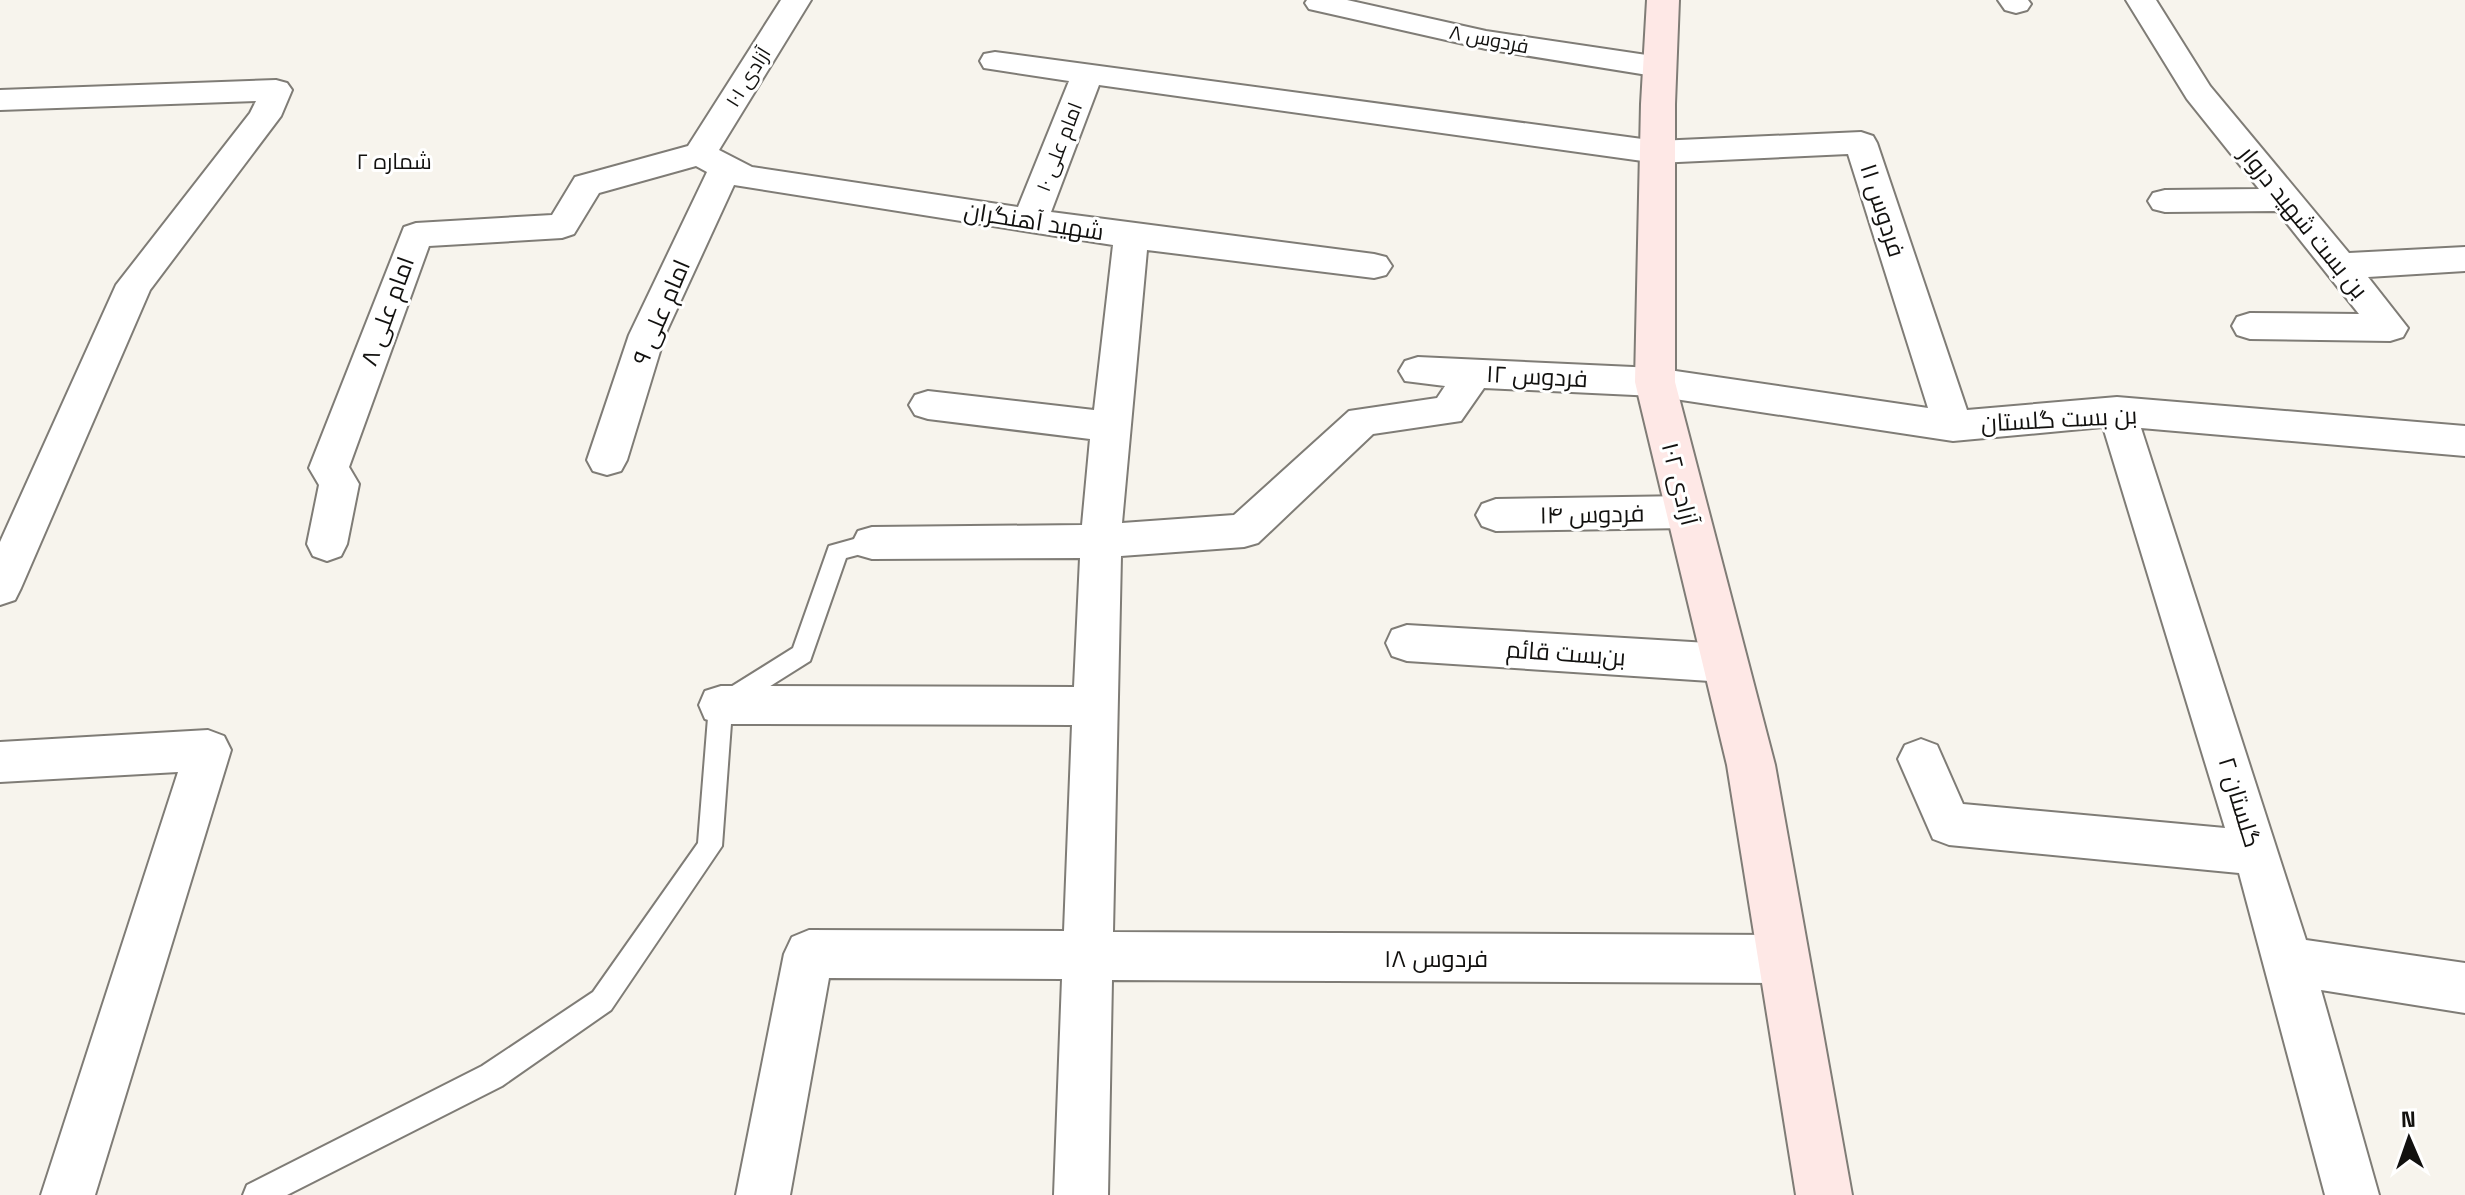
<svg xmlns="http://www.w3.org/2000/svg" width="2465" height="1195" font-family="'Space Grotesk',Cairo,sans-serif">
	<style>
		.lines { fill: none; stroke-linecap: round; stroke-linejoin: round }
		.lane-casing { stroke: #7f7c76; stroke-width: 4 }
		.street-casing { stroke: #7f7c76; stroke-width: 4 }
		.secondary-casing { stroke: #7f7c76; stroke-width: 4 }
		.lane { fill: #fff; fill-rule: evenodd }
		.street { fill: #fff; fill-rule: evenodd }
		.secondary { fill: #fee8e6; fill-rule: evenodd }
		.labels { text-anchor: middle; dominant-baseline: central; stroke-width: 6; stroke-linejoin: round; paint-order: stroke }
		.far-street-label { font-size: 20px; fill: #12110f; stroke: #fff }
		.far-neighbourhood-label { font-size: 22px; fill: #12110f; stroke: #fff }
		.street-label { font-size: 24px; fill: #12110f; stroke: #fff }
	</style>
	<rect width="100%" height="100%" fill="#f7f4ed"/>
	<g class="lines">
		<g class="lane-casing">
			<polygon id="lane" points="872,534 880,537 883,543 880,549 846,558 810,661 732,710 722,846 611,1010 502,1086 287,1195 243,1195 247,1185 482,1066 593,992 698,843 709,705 713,698 793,648 829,546"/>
		</g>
		<g class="street-casing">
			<g id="street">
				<path d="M 781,0 L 811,0 L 719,150 L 752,167 L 1018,207 L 1069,81 L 984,68 L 980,61 L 984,54 L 995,52 L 1657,141 L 1861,132 L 1873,136 L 1877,143 L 1967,410 L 2117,397 L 2465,426 L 2465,456 L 2141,428 L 2306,940 L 2465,963 L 2465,1013 L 2321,990 L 2379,1195 L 2325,1195 L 2239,873 L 1949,845 L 1933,839 L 1898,759 L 1905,745 L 1921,739 L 1937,745 L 1963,804 L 2225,828 L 2103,427 L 1953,441 L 1655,396 L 1484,388 L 1461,421 L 1373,434 L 1258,543 L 1244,547 L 1121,556 L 1113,932 L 1784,935 L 1801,942 L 1809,959 L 1801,976 L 1784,983 L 1112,980 L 1108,1195 L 1054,1195 L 1062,979 L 829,978 L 790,1195 L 736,1195 L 784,954 L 792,937 L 809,930 L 1064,931 L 1072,725 L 721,724 L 705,719 L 699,705 L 705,691 L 721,686 L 1074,687 L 1080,558 L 872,559 L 858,555 L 852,543 L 858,531 L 872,527 L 1082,525 L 1090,439 L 928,419 L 915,415 L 909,405 L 915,395 L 928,391 L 1094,410 L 1113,245 L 734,185 L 665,335 L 627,460 L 621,471 L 607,475 L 593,471 L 587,460 L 629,335 L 707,172 L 696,166 L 599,193 L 574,234 L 562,238 L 429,246 L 349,467 L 359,484 L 347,544 L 341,556 L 327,561 L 313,556 L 307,544 L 319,485 L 309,468 L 404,227 L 416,223 L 552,215 L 575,177 L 688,146 ZM 1099,85 L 1657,163 L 1848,154 L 1928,408 L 1655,368 L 1418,357 L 1405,361 L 1399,371 L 1405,381 L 1445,386 L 1437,398 L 1349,411 L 1234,515 L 1122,523 L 1147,250 L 1374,278 L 1386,275 L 1392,266 L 1386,257 L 1374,254 L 1051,212 Z"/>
				<polygon points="1307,0 1347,0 1486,31 1660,57 1671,60 1676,67 1671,74 1660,77 1486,49 1309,9 1305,3"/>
				<polygon points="1998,0 2028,0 2031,4 2027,10 2016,13 2005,10"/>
				<polygon points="2126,0 2156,0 2210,86 2349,253 2465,247 2465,271 2368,277 2408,328 2403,337 2390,341 2250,339 2237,335 2232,326 2237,317 2250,313 2359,314 2277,211 2165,212 2153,209 2148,201 2153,193 2165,190 2259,189 2187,99"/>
				<polygon points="276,80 287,83 292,90 281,116 150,290 21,588 15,600 0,605 0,542 116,285 250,113 256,101 0,110 0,90"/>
				<polygon points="1688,496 1702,501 1708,512 1702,523 1688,528 1496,531 1482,526 1476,515 1482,504 1496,499"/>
				<polygon points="1407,625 1725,644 1740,650 1747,663 1740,676 1725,682 1407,661 1392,656 1386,643 1392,630"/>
				<polygon points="208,730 224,736 231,750 95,1195 41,1195 178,772 0,782 0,742"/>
			</g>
		</g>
		<g class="secondary-casing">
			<polygon id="secondary" points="1647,0 1679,0 1675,104 1675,382 1775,765 1852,1195 1796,1195 1727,765 1635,382 1641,104"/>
		</g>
		<use href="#lane" class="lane"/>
		<use href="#street" class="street"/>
		<use href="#secondary" class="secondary"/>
	</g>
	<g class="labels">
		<g class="far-street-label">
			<text transform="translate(1489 39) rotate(11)">فردوس ۸</text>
			<text transform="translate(748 77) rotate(-58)">آزادی ۱۰۱</text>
			<text transform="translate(1059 147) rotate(-69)">امام علی ۱۰</text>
		</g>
		<g class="far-neighbourhood-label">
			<text x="394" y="161">شماره ۲</text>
		</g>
		<g class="street-label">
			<text transform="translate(1883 210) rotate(72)">فردوس ۱۱</text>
			<text transform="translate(1034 221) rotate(9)">شهید آهنگران</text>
			<text transform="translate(2304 222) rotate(51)">بن بست شهید دروار</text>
			<text transform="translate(387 311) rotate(-70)">امام علی ۸</text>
			<text transform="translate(661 312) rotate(-67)">امام علی ۹</text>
			<text transform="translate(1537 376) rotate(3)">فردوس ۱۲</text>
			<text transform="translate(2059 419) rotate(-3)">بن بست گلستان</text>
			<text transform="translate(1680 484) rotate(76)">آزادی ۱۰۲</text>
			<text transform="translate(1592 514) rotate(-1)">فردوس ۱۴</text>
			<text transform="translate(1566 653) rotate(4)">بن‌بست قائم</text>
			<text transform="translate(2240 802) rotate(73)">گلستان ۲</text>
			<text x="1436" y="958">فردوس ۱۸</text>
		</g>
	</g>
	<g transform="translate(2409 1139) rotate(358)" stroke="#ffffff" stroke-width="6" paint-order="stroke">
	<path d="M0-6L14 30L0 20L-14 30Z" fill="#12110f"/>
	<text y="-12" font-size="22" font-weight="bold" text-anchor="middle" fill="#12110f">N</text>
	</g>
</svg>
